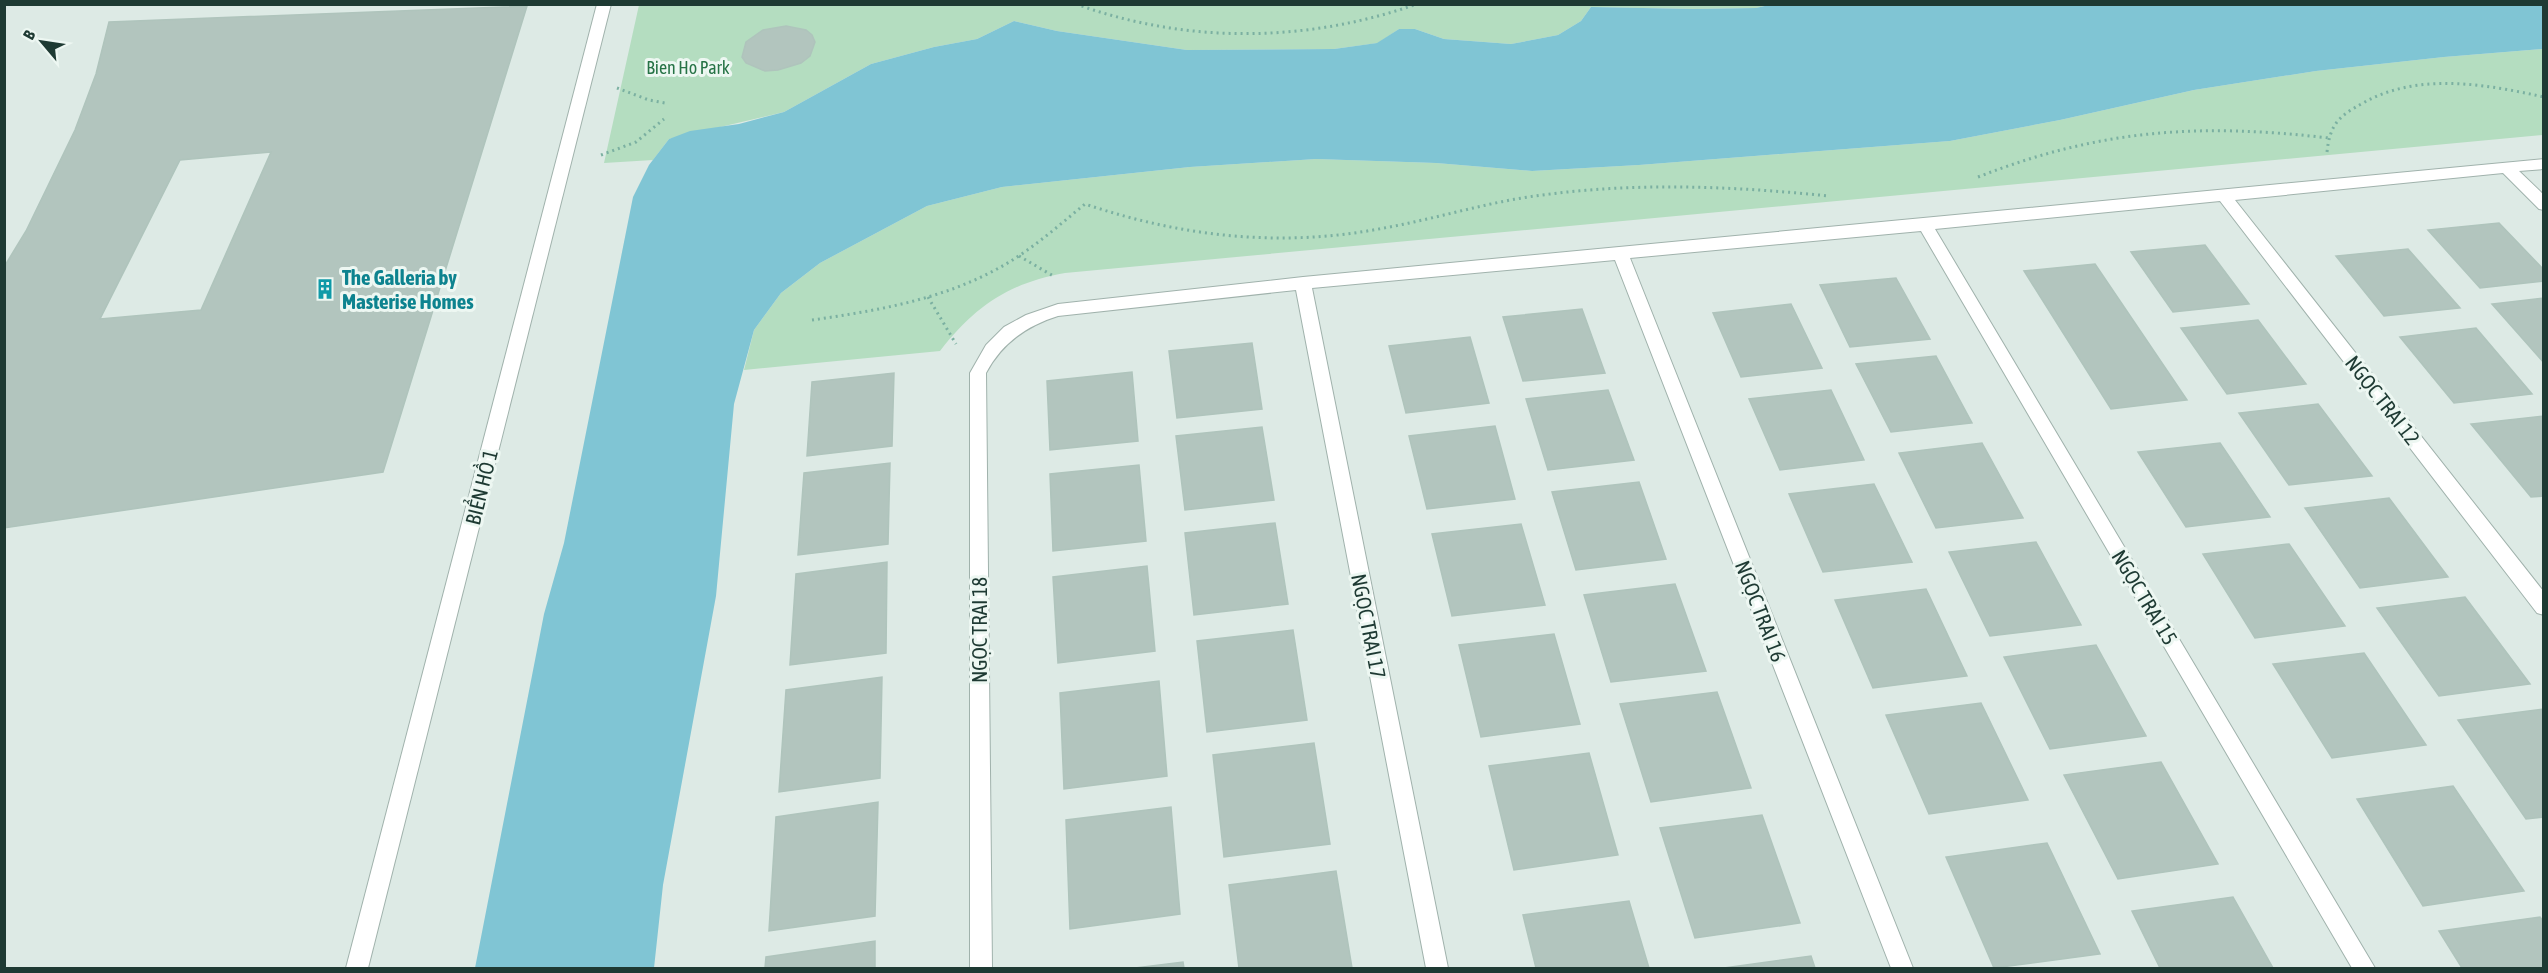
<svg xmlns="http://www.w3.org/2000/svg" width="2548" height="973" font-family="'Asap Condensed',sans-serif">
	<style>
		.green { fill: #b4ddc0 }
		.water { fill: #80c5d4 }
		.building { fill: #b2c5be; stroke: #afc4bc; stroke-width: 1.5; fill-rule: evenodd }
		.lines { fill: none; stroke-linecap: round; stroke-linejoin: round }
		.minor-casing { stroke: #a0b2ac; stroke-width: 2 }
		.path { stroke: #7bb0a1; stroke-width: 3; stroke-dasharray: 2 4; stroke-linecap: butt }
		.minor { fill: #fff; fill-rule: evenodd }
		.labels { text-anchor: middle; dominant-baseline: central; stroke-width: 6; stroke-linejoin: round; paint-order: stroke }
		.far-park-label { font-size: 18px; fill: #267346; stroke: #edf7f2 }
		.culture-label { font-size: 21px; font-weight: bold; fill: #0d838f; stroke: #edf7f2; text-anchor: start }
		.street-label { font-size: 21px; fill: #1e3a33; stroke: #edf7f2 }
	</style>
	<rect width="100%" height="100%" fill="#ddeae5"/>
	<g class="green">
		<polygon points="639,5 1769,5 1756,8 1694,9 1591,7 1581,21 1558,35 1511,44 1444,39 1415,29 1399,29 1378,43 1334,49 1187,50 1057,31 1014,21 977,39 934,47 871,64 784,112 669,139 653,160 604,163"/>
		<path d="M 2543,49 L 2543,135 L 1065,273 C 1009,283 975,306 940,351 L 744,370 L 754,330 L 781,293 L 820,263 L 927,206 L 1002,187 L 1190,167 L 1316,159 L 1436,163 L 1532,171 L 1639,165 L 1950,141 L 2060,120 L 2194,90 L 2316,71 L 2444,57 Z"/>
	</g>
	<polygon class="water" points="1769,5 2543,5 2543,49 2444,57 2316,71 2194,90 2060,120 1950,141 1639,165 1532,171 1436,163 1316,159 1190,167 1002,187 927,206 820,263 781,293 754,330 734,404 716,596 663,885 654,968 475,968 544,614 564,543 633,197 649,165 669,139 690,131 739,124 784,112 871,64 934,47 977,39 1014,21 1057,31 1187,50 1334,49 1377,43 1399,29 1415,29 1444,39 1511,44 1558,35 1581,21 1591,7 1694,9 1756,8"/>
	<g class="building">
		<path d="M 527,6 L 383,472 L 4,528 L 4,267 L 26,231 L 75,130 L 96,74 L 109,22 ZM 271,152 L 201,310 L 100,319 L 180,160 Z"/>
		<polygon points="786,26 806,30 812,35 815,42 810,56 801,63 778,70 765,71 746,63 742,57 746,42 763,30"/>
		<polygon points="2499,223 2544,270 2544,281 2480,288 2428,230"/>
		<polygon points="2205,245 2249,304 2173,312 2131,252"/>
		<polygon points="2408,249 2460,308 2384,316 2336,256"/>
		<polygon points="2095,264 2187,400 2111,409 2024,271"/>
		<polygon points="1896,278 1930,339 1850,347 1820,285"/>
		<polygon points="2544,298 2544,363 2492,304"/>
		<polygon points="1791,304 1822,368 1741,377 1713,313"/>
		<polygon points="1582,309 1605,373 1523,381 1503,317"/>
		<polygon points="2258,320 2306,384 2227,394 2181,328"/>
		<polygon points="2476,328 2532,394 2454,403 2400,337"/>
		<polygon points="1470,337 1489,403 1406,413 1389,346"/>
		<polygon points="1252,343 1262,409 1177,418 1169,351"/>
		<polygon points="1936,356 1972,423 1891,432 1856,364"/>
		<polygon points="1132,372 1138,441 1050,450 1047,381"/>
		<polygon points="894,373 892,446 807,456 812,382"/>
		<polygon points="1608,390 1634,460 1548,470 1526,399"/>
		<polygon points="1831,390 1864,460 1780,470 1749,399"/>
		<polygon points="2318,404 2372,476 2289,485 2239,413"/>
		<polygon points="2544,416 2544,496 2531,497 2471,424"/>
		<polygon points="1495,426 1515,499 1427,509 1409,436"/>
		<polygon points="1262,427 1274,500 1185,510 1176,436"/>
		<polygon points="1982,443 2023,518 1936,528 1899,453"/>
		<polygon points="2220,443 2270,517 2186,527 2138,452"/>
		<polygon points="890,463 888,544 798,555 804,473"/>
		<polygon points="1139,465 1146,541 1053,551 1050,474"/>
		<polygon points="1639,482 1666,559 1576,570 1552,492"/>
		<polygon points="1874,484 1912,562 1823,572 1789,494"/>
		<polygon points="2389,498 2448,577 2360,588 2305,508"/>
		<polygon points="1275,523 1288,604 1194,615 1185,533"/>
		<polygon points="1521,524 1545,605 1452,616 1432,534"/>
		<polygon points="2036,542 2081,625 1990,636 1949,552"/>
		<polygon points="2289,544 2345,626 2255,638 2203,554"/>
		<polygon points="887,562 886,653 790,665 796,574"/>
		<polygon points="1147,566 1155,651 1058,663 1053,577"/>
		<polygon points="1675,584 1706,671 1611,682 1584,595"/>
		<polygon points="1926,589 1967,676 1873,688 1835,600"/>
		<polygon points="2465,597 2530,684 2439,696 2377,608"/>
		<polygon points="1293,630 1307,720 1207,732 1197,641"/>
		<polygon points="1554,634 1580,724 1481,737 1459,645"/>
		<polygon points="2096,645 2146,736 2050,749 2004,657"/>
		<polygon points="2364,653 2426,745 2332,758 2273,664"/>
		<polygon points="882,677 880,778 779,792 786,690"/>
		<polygon points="1159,681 1167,776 1064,789 1060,693"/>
		<polygon points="1717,692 1751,788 1651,802 1620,704"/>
		<polygon points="1981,703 2028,800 1929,814 1886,715"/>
		<polygon points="2544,709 2544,817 2526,819 2458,720"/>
		<polygon points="1314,743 1330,844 1224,857 1213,755"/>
		<polygon points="1589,753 1618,855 1514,870 1489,766"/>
		<polygon points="2161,762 2218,864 2118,879 2064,775"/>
		<polygon points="2453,786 2524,891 2423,906 2357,799"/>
		<polygon points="878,802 875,916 769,931 776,817"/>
		<polygon points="1171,807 1180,914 1070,929 1066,820"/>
		<polygon points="1762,815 1800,923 1695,938 1660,828"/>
		<polygon points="2047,843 2100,954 1994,968 1946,857"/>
		<polygon points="1336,871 1352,968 1239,968 1229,885"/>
		<polygon points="2233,897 2273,968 2160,968 2132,911"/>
		<polygon points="1629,901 1649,968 1536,968 1523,915"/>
		<polygon points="2540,917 2544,922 2544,968 2462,968 2439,931"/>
		<polygon points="875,941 875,968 765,968 766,957"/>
		<polygon points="1811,956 1815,968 1724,968"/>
		<polygon points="1183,962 1184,968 1135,968"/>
	</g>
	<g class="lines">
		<g class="minor-casing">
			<g id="minor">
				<polygon points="597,4 611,4 368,968 346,968"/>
				<path d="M 2544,159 L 2544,169 L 2519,171 L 2544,195 L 2544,210 L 2539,209 L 2503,173 L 2235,200 L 2544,592 L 2544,615 L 2537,613 L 2220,201 L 1935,229 L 2375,968 L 2352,968 L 1921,231 L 1630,258 L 1913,968 L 1891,968 L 1615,260 L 1312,288 L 1448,968 L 1426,968 L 1296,290 L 1058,316 C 1026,326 1002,343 986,373 L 992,968 L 970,968 L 970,373 L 986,345 L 1004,327 L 1026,315 L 1058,304 L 1303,277 Z"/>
			</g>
		</g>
		<g class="path">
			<path d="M 1076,4 C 1186,44 1306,43 1417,4"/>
			<polyline points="617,88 649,100 665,103"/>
			<path d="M 2327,152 C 2330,124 2339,116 2363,103 C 2418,72 2485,84 2544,97"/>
			<polyline points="601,155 636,142 664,119"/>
			<path d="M 1978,177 C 2101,129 2199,123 2329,138"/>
			<polyline points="1019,256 1055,277"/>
			<polyline points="928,297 956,344"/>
			<path d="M 812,320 C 875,311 940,300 997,269 C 1029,252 1057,227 1085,204 C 1183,237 1282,248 1384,228 C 1435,219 1484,203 1535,196 C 1633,182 1731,186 1829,196"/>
		</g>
		<use href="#minor" class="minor"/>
	</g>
	<defs>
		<g id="building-bare" transform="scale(1.62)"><path d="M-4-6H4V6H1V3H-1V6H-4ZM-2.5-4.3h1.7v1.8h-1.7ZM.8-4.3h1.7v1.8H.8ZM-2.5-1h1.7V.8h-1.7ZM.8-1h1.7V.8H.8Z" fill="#0f9aa8" stroke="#edf7f2" stroke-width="2.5" paint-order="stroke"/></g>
	</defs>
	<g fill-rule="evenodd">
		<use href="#building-bare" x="325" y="289"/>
	</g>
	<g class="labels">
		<g class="far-park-label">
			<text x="688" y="67">Bien Ho Park</text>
		</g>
		<g class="culture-label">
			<text x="342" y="277">The Galleria by<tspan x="342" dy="24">Masterise Homes</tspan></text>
		</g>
		<g class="street-label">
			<text transform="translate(2383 400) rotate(52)">NGỌC TRAI 12</text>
			<text transform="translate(481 487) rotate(-76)">BIỂN HỒ 1</text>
			<text transform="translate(2145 597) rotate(59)">NGỌC TRAI 15</text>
			<text transform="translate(1761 611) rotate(69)">NGỌC TRAI 16</text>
			<text transform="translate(1369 626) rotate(79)">NGỌC TRAI 17</text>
			<text transform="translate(979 630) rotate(-90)">NGỌC TRAI 18</text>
		</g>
	</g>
	<rect width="2548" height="973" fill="none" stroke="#1e3a33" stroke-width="12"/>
	<g transform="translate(42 42) rotate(299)" stroke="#edf7f2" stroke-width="4.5" paint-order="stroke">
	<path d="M0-4.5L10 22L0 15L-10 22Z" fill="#1e3a33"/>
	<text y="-9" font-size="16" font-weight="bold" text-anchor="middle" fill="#1e3a33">B</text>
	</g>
</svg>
